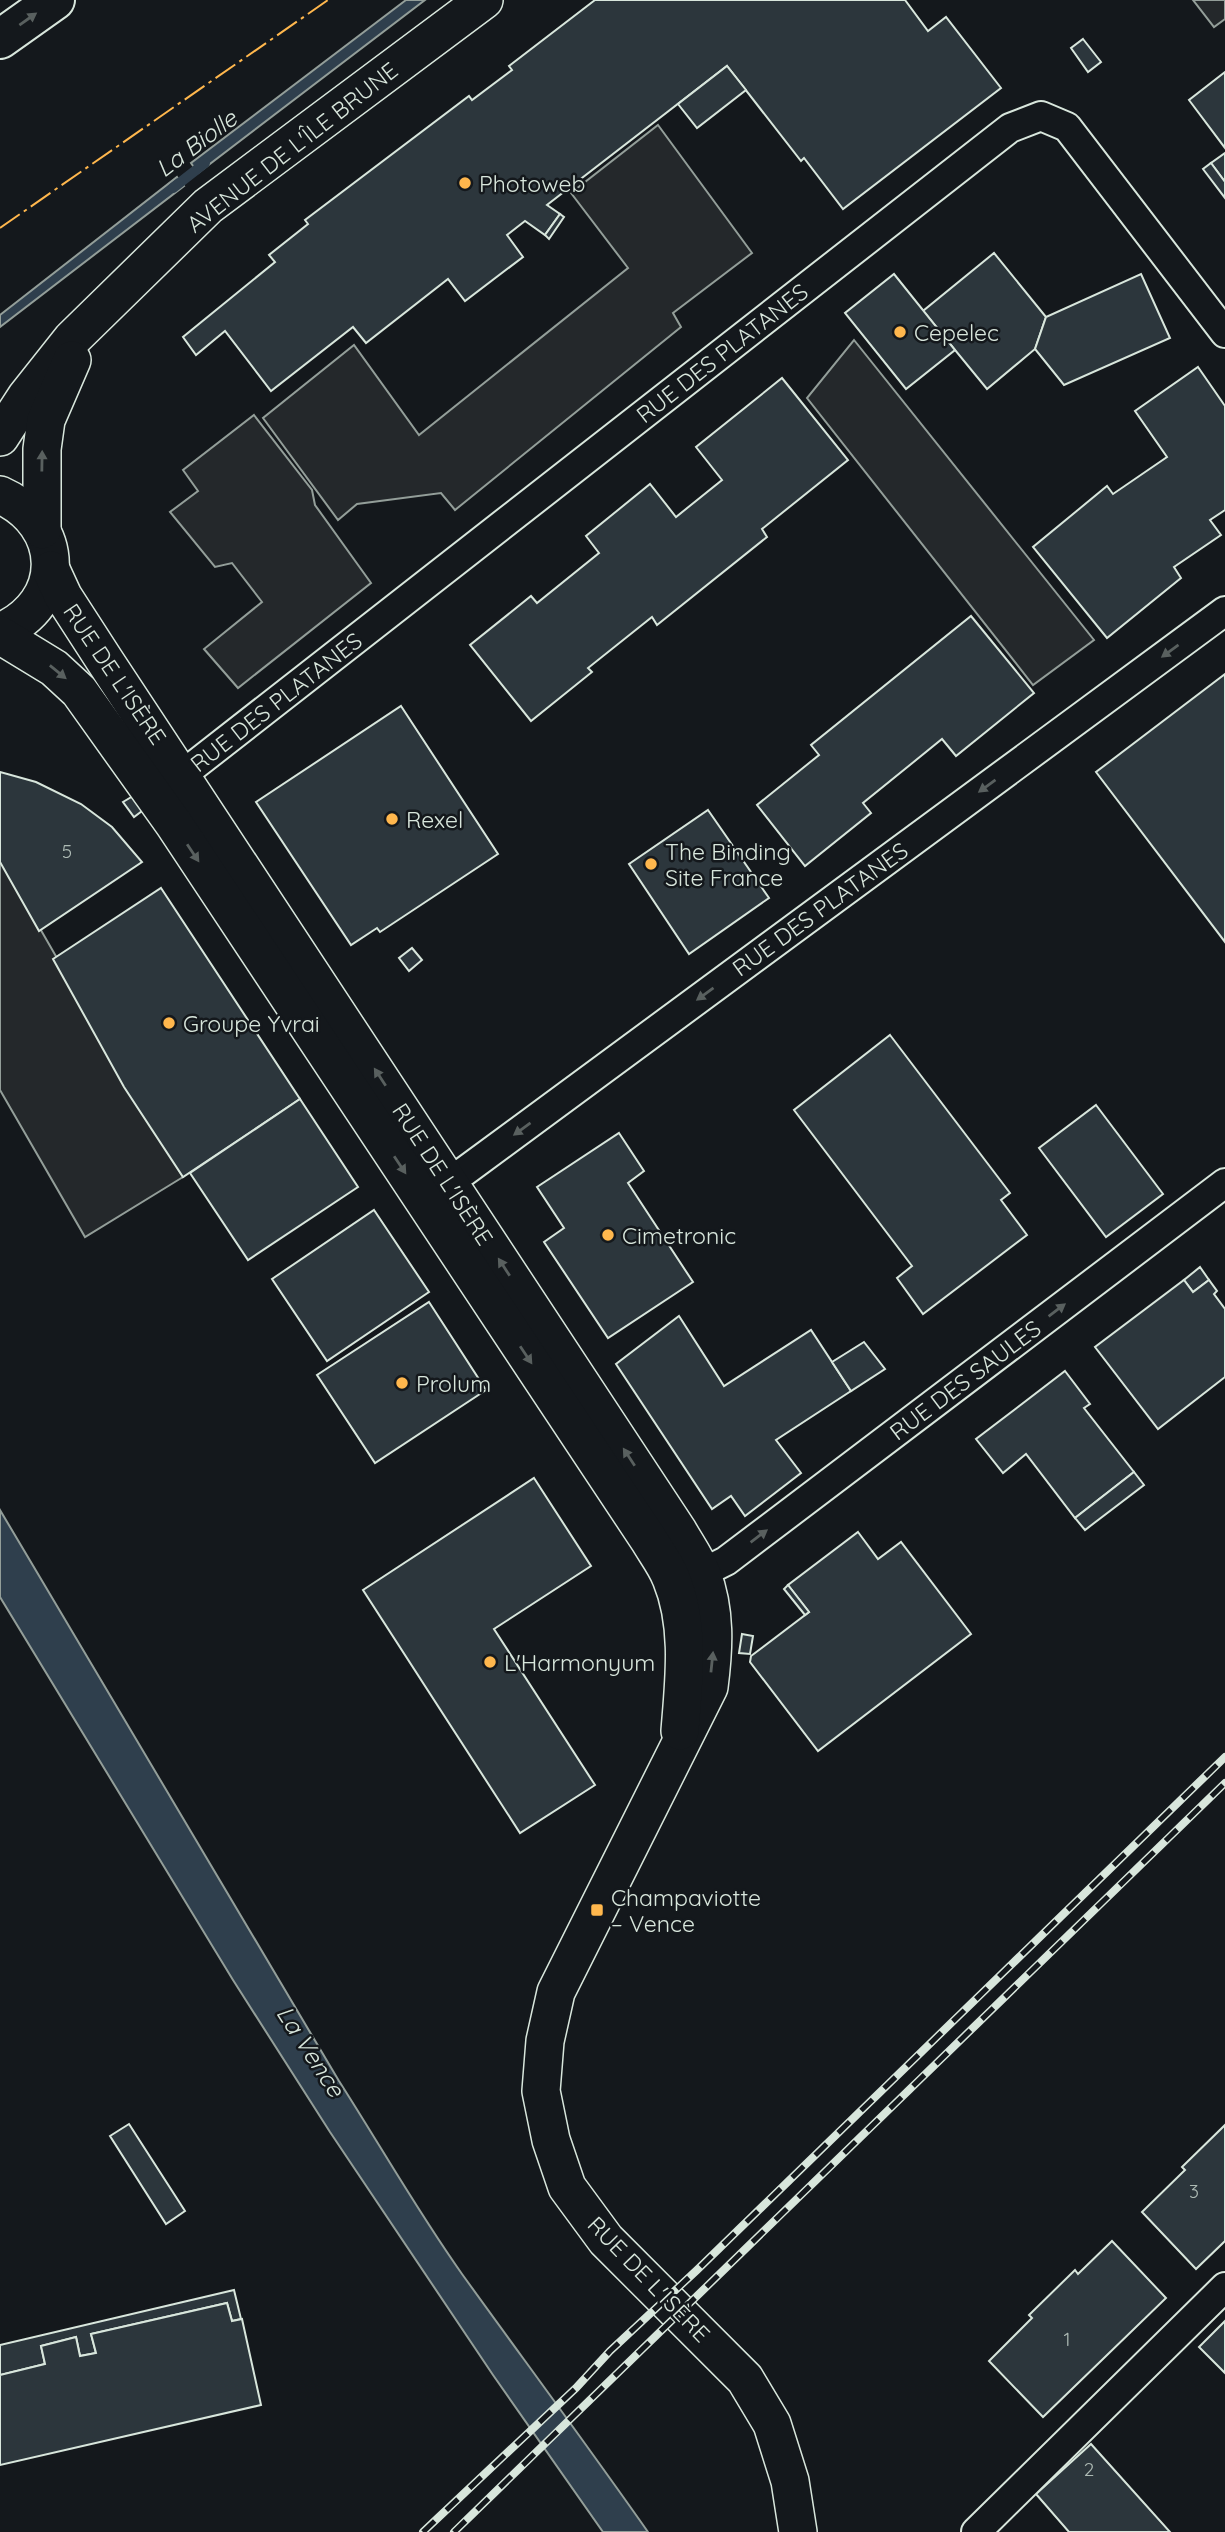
<svg xmlns="http://www.w3.org/2000/svg" width="1225" height="2532" font-family="Quicksand,sans-serif">
	<style>
		.parking { fill: #24282b; stroke: #939e99; stroke-width: 2 }
		.water { fill: #2f3f4d; stroke: #939e99; stroke-width: 2 }
		.lines { fill: none; stroke-linecap: round; stroke-linejoin: round }
		.stream { stroke: #2f3f4d; stroke-width: 10 }
		.building { fill: #2c363c; stroke: #d8e6dc; stroke-width: 2 }
		.minor-casing { stroke: #d8e6dc; stroke-width: 32 }
		.tertiary-casing { stroke: #d8e6dc; stroke-width: 40 }
		.motorway-casing { stroke: #d8e6dc; stroke-width: 42 }
		.minor { stroke: #14181c; stroke-width: 28 }
		.tertiary { stroke: #14181c; stroke-width: 37 }
		.motorway { stroke: #14181c; stroke-width: 38 }
		.rail-casing { stroke: #d8e6dc; stroke-width: 8 }
		.rail { stroke: #14181c; stroke-width: 5; stroke-dasharray: 16; stroke-linecap: butt }
		.power { stroke: #ffb74d; stroke-width: 2; stroke-dasharray: 24 5 3.5 5; stroke-linecap: butt }
		.oneway { fill: #59605f }
		.poi-dot { fill: #ffb74d; stroke: #14181c; stroke-width: 2.5 }
		.labels { text-anchor: middle; dominant-baseline: central; stroke-width: 5; stroke-linejoin: round; paint-order: stroke }
		.number-label { font-size: 19px; fill: #adbab4 }
		.street-label { font-size: 23px; fill: #d8e6dc; stroke: #14181c }
		.poi-label { font-size: 23px; fill: #d8e6dc; stroke: #14181c; text-anchor: start }
		.water-label { font-size: 24px; font-style: italic; fill: #d8e6dc; stroke: #14181c }
	</style>
	<rect width="100%" height="100%" fill="#14181c"/>
	<g class="parking">
		<polygon points="1193,0 1225,0 1225,19 1214,27"/>
		<polygon points="658,125 752,253 673,313 681,327 455,510 441,493 357,504 338,520 263,418 354,345 419,435 628,268 571,193"/>
		<polygon points="854,340 1094,640 1033,685 807,398"/>
		<polygon points="254,415 312,490 315,505 371,583 238,688 204,649 262,602 232,563 215,567 170,512 198,491 183,470"/>
		<polygon points="0,859 183,1177 85,1237 0,1090"/>
	</g>
	<g class="water">
		<polygon points="406,0 425,0 198,173 191,163"/>
		<polygon points="177,177 184,186 0,327 0,315"/>
		<path d="M 0,1510 L 339,2081 C 380,2145 418,2212 462,2274 C 524,2360 587,2445 648,2532 L 603,2532 L 493,2375 L 330,2132 L 233,1980 L 0,1597 Z"/>
	</g>
	<g class="lines">
		<polyline class="stream" points="173,188 205,163"/>
	</g>
	<g class="building">
		<polygon points="595,0 905,0 928,31 946,17 1001,88 843,209 804,158 801,161 727,66 547,205 560,214 545,235 525,221 507,235 523,257 465,301 448,279 366,343 353,327 271,391 225,331 196,355 183,337 275,262 269,255 308,224 305,220 469,96 472,100 512,70 509,66"/>
		<polygon points="1083,39 1101,62 1088,72 1071,48"/>
		<polygon points="727,66 746,90 697,128 678,104"/>
		<polygon points="1225,72 1225,148 1189,100"/>
		<polygon points="1225,153 1225,182 1211,163"/>
		<polygon points="1211,163 1225,182 1225,198 1203,169"/>
		<polygon points="560,214 564,217 549,239 545,235"/>
		<polygon points="994,253 1046,317 1035,349 987,389 923,311"/>
		<polygon points="894,274 955,350 906,389 845,313"/>
		<polygon points="1141,274 1170,338 1064,385 1035,349 1046,317"/>
		<polygon points="1198,367 1225,406 1225,510 1210,520 1221,535 1174,567 1181,578 1107,638 1033,547 1107,486 1113,494 1167,457 1135,411"/>
		<polygon points="782,378 848,460 762,529 767,537 657,625 652,617 588,668 592,672 531,721 470,645 531,596 537,603 599,553 586,536 650,484 676,517 722,480 696,447"/>
		<polygon points="971,616 1034,693 956,756 942,739 863,803 871,813 805,866 757,805 819,755 811,745"/>
		<polygon points="1225,674 1225,942 1096,772"/>
		<polygon points="401,706 498,854 380,932 377,928 351,945 256,802"/>
		<polygon points="0,772 36,782 81,804 112,827 142,862 39,931 0,862"/>
		<polygon points="133,796 142,811 134,817 123,802"/>
		<polygon points="708,810 769,898 689,954 629,864"/>
		<polygon points="161,888 300,1099 183,1177 124,1087 53,959"/>
		<polygon points="412,948 422,960 409,971 399,958"/>
		<polygon points="890,1035 1010,1193 1001,1200 1027,1235 923,1314 897,1278 912,1266 794,1110"/>
		<polygon points="300,1099 358,1187 248,1260 190,1173"/>
		<polygon points="1096,1105 1163,1194 1106,1237 1039,1148"/>
		<polygon points="619,1133 644,1171 628,1183 693,1282 608,1338 544,1242 564,1228 537,1187"/>
		<polygon points="374,1210 429,1292 327,1361 272,1279"/>
		<polygon points="1200,1267 1209,1280 1193,1292 1184,1280"/>
		<polygon points="1184,1280 1193,1292 1209,1280 1217,1291 1214,1294 1225,1309 1225,1377 1158,1429 1095,1347"/>
		<polygon points="429,1302 486,1390 375,1463 317,1375"/>
		<polygon points="679,1316 724,1386 811,1330 851,1391 776,1440 801,1473 745,1516 731,1496 712,1509 616,1364"/>
		<polygon points="864,1342 885,1369 851,1391 832,1362"/>
		<polygon points="1065,1371 1090,1404 1084,1408 1134,1472 1075,1518 1026,1454 1003,1473 976,1439"/>
		<polygon points="1134,1472 1144,1485 1085,1530 1075,1518"/>
		<polygon points="534,1478 591,1566 494,1629 595,1785 520,1833 363,1590"/>
		<polygon points="858,1532 878,1559 901,1542 971,1634 818,1751 750,1662 751,1656 809,1612 788,1585"/>
		<polygon points="788,1585 809,1612 805,1615 784,1589"/>
		<polygon points="742,1634 753,1636 750,1654 739,1653"/>
		<polygon points="129,2124 185,2211 166,2224 110,2136"/>
		<polygon points="1225,2125 1225,2241 1196,2269 1142,2212 1185,2170 1182,2167"/>
		<polygon points="1112,2241 1166,2298 1043,2417 989,2361 1032,2318 1029,2315 1075,2270 1078,2274"/>
		<polygon points="234,2290 241,2319 232,2321 227,2303 91,2334 96,2353 80,2356 76,2337 41,2346 45,2364 0,2375 0,2345"/>
		<polygon points="227,2303 232,2321 242,2319 261,2405 0,2465 0,2375 45,2364 41,2346 76,2337 80,2356 96,2353 91,2334"/>
		<polygon points="1225,2321 1225,2373 1199,2347"/>
		<polygon points="1091,2444 1170,2532 1069,2532 1036,2494"/>
	</g>
	<g class="lines">
		<g class="minor-casing">
			<g id="minor">
				<polyline points="182,775 1010,128 1041,116 1067,127 1225,333"/>
				<polyline points="448,1181 465,1171 1225,611"/>
				<polyline points="702,1573 726,1561 1225,1183"/>
				<polyline points="976,2532 1225,2287"/>
			</g>
		</g>
		<g class="tertiary-casing">
			<g id="tertiary">
				<polyline points="0,437 26,397 72,339 208,206 484,0"/>
				<path d="M 0,495 C 66,524 68,603 0,632"/>
				<polyline points="42,530 42,449 46,420 72,360"/>
				<path d="M 51,570 L 63,596 L 105,661 L 678,1531 C 686,1545 696,1559 702,1574 C 716,1611 714,1648 709,1687 L 556,1992 L 545,2041 L 541,2091 L 551,2140 L 567,2187 L 606,2240 L 745,2379 L 772,2424 L 790,2481 L 798,2532"/>
				<path d="M 0,635 L 54,668 L 79,691 L 174,824 L 649,1540 C 656,1552 666,1565 671,1578 C 691,1626 684,1681 680,1731"/>
			</g>
		</g>
		<g class="motorway-casing">
			<polyline id="motorway" points="0,39 55,0"/>
		</g>
		<use href="#minor" class="minor"/>
		<use href="#tertiary" class="tertiary"/>
		<use href="#motorway" class="motorway"/>
		<g class="rail-casing">
			<g id="rail">
				<polyline points="423,2532 576,2388 610,2351 697,2270 1225,1757"/>
				<polyline points="454,2532 1225,1783"/>
			</g>
		</g>
		<use href="#rail" class="rail"/>
		<polyline class="power" points="0,228 328,0"/>
	</g>
	<defs><path id="oneway-solid" d="M-6-.8H1V-3.2L6.5 0L1 3.2V.8H-6Z" transform="scale(1.75)"/></defs>
	<g class="oneway">
		<use href="#oneway-solid" transform="translate(28 19) rotate(-35)"/>
		<use href="#oneway-solid" transform="translate(42 461) rotate(-89)"/>
		<use href="#oneway-solid" transform="translate(1170 651) rotate(144)"/>
		<use href="#oneway-solid" transform="translate(58 672) rotate(39)"/>
		<use href="#oneway-solid" transform="translate(987 786) rotate(144)"/>
		<use href="#oneway-solid" transform="translate(193 853) rotate(56)"/>
		<use href="#oneway-solid" transform="translate(705 994) rotate(144)"/>
		<use href="#oneway-solid" transform="translate(380 1077) rotate(-123)"/>
		<use href="#oneway-solid" transform="translate(522 1129) rotate(144)"/>
		<use href="#oneway-solid" transform="translate(400 1165) rotate(56)"/>
		<use href="#oneway-solid" transform="translate(504 1267) rotate(-123)"/>
		<use href="#oneway-solid" transform="translate(1057 1310) rotate(-37)"/>
		<use href="#oneway-solid" transform="translate(526 1355) rotate(56)"/>
		<use href="#oneway-solid" transform="translate(629 1457) rotate(-123)"/>
		<use href="#oneway-solid" transform="translate(759 1536) rotate(-37)"/>
		<use href="#oneway-solid" transform="translate(712 1662) rotate(-84)"/>
	</g>
	<g class="poi-dot">
		<circle cx="465" cy="183" r="7"/>
		<circle cx="900" cy="332" r="7"/>
		<circle cx="392" cy="819" r="7"/>
		<circle cx="651" cy="864" r="7"/>
		<circle cx="169" cy="1023" r="7"/>
		<circle cx="608" cy="1235" r="7"/>
		<circle cx="402" cy="1383" r="7"/>
		<circle cx="490" cy="1662" r="7"/>
		<rect x="590" y="1903" width="14" height="14" rx="3.5"/>
	</g>
	<g class="labels">
		<g class="number-label">
			<text x="67" y="851">5</text>
			<text x="1194" y="2191">3</text>
			<text x="1067" y="2339">1</text>
			<text x="1089" y="2469">2</text>
		</g>
		<g class="street-label">
			<text transform="translate(292 147) rotate(-38)">AVENUE DE L'ÎLE BRUNE</text>
			<text transform="translate(722 353) rotate(-38)">RUE DES PLATANES</text>
			<text transform="translate(115 674) rotate(56)">RUE DE L'ISÈRE</text>
			<text transform="translate(276 702) rotate(-38)">RUE DES PLATANES</text>
			<text transform="translate(820 909) rotate(-36)">RUE DES PLATANES</text>
			<text transform="translate(443 1174) rotate(57)">RUE DE L'ISÈRE</text>
			<text transform="translate(965 1380) rotate(-37)">RUE DES SAULES</text>
			<text transform="translate(649 2279) rotate(46)">RUE DE L'ISÈRE</text>
		</g>
		<g class="poi-label">
			<text x="479" y="183">Photoweb</text>
			<text x="914" y="332">Cepelec</text>
			<text x="406" y="819">Rexel</text>
			<text x="665" y="851">The Binding<tspan x="665" dy="26">Site France</tspan></text>
			<text x="183" y="1023">Groupe Yvrai</text>
			<text x="622" y="1235">Cimetronic</text>
			<text x="416" y="1383">Prolum</text>
			<text x="504" y="1662">L'Harmonyum</text>
			<text x="611" y="1897">Champaviotte<tspan x="611" dy="26">– Vence</tspan></text>
		</g>
		<g class="water-label">
			<text transform="translate(196 143) rotate(-37)">La Biolle</text>
			<text transform="translate(311 2051) rotate(57)">La Vence</text>
		</g>
	</g>
</svg>
